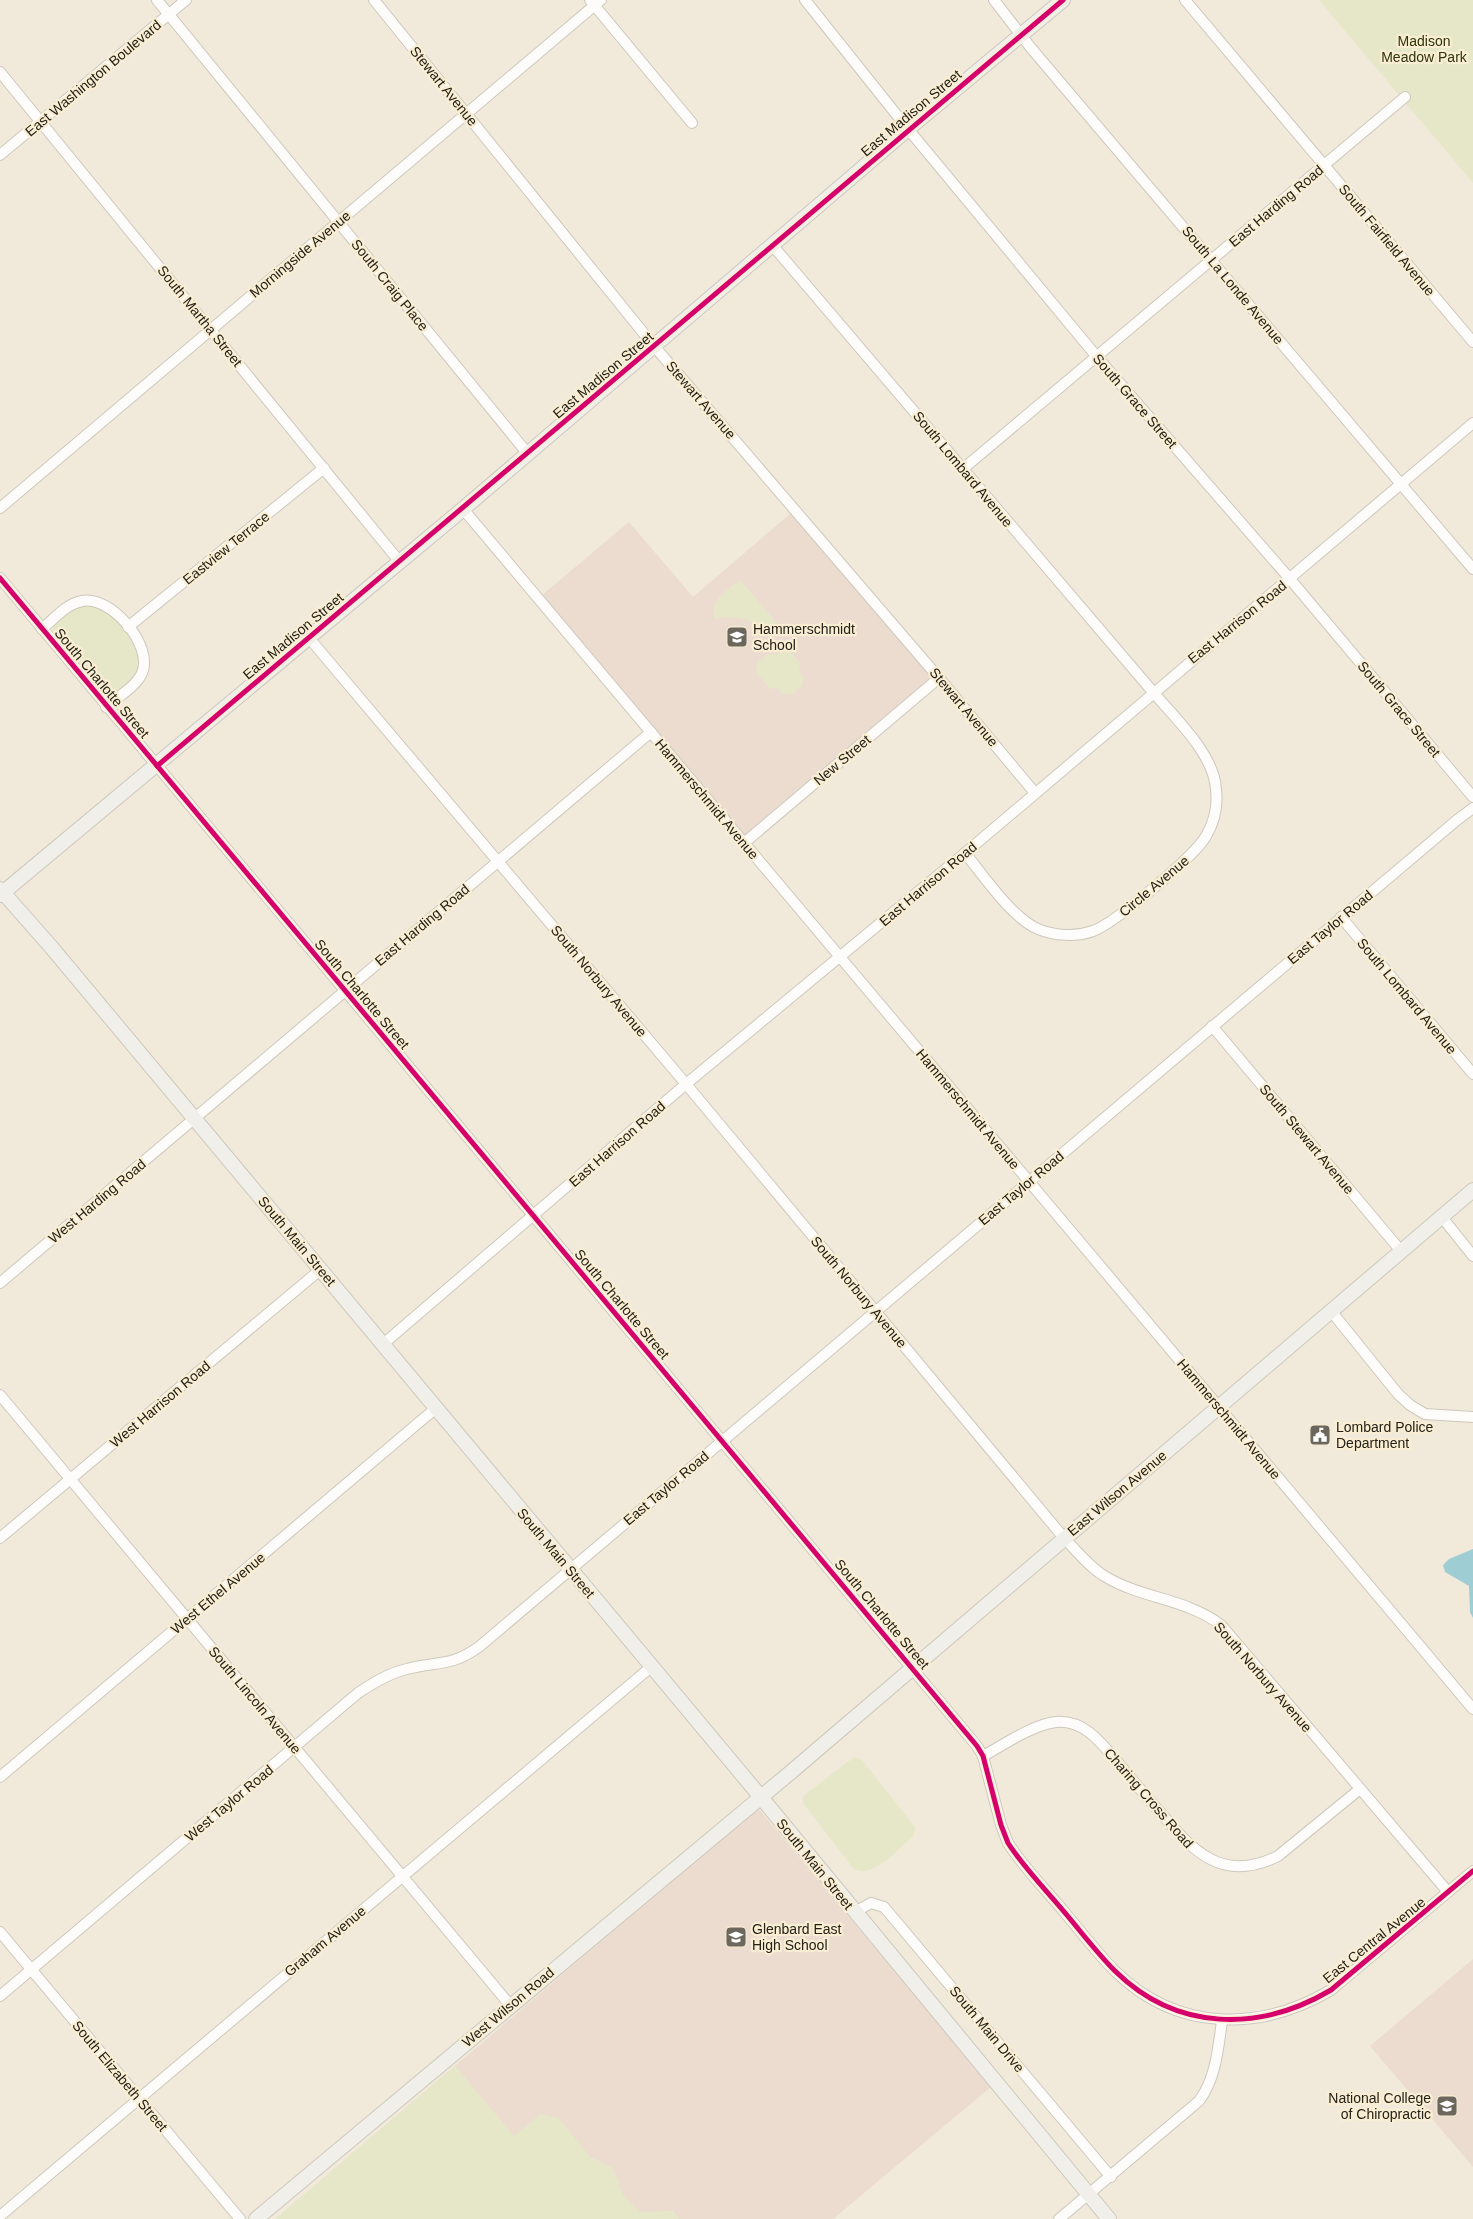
<svg xmlns="http://www.w3.org/2000/svg" width="1473" height="2219" font-family="Arial,sans-serif">
	<style>
		.education { fill: #ecdcd0 }
		.green { fill: #e6e7c8 }
		.water { fill: #9fcdd4 }
		.lines { fill: none; stroke-linecap: round; stroke-linejoin: round }
		.street-casing { stroke: #cdc8bc; stroke-width: 12 }
		.secondary-casing { stroke: #cdc8bc; stroke-width: 16 }
		.street { stroke: #fdfcfa; stroke-width: 10 }
		.secondary { stroke: #f0efea; stroke-width: 14 }
		.cycleway-casing { stroke: #f9eed3; stroke-width: 8 }
		.cycleway { stroke: #d6006c; stroke-width: 5 }
		.labels { text-anchor: middle; dominant-baseline: central; stroke-width: 4.5; stroke-linejoin: round; paint-order: stroke }
		.park-label { font-size: 14px; fill: #2f340a; stroke: #f9eed3 }
		.street-label { font-size: 14px; fill: #252117; stroke: #f9eed3 }
		.poi-label { font-size: 14px; fill: #252117; stroke: #f9eed3; text-anchor: start }
	</style>
	<rect width="100%" height="100%" fill="#f1eadb"/>
	<g class="education">
		<polygon points="791,513 931,677 744,836 542,595 629,522 693,597"/>
		<polygon points="758,1808 991,2087 833,2219 275,2219"/>
		<polygon points="1473,1959 1473,2167 1370,2046"/>
	</g>
	<g class="green">
		<polygon points="1319,0 1473,0 1473,183"/>
		<path d="M 740,580 L 775,621 L 776,627 C 773,629 770,633 765,631 C 762,630 758,626 755,624 C 743,616 729,616 715,619 C 708,601 728,590 740,580 Z"/>
		<path d="M 87,605 C 103,607 112,615 122,627 C 137,646 151,664 127,684 C 123,688 118,693 112,696 L 101,691 L 53,630 C 55,616 75,607 87,605 Z"/>
		<polygon points="782,651 791,652 800,663 799,672 803,677 802,686 792,694 783,694 779,689 769,688 756,672 757,663 769,654 778,654"/>
		<path d="M 854,1757 L 862,1760 L 915,1827 L 914,1835 L 910,1839 C 896,1851 871,1881 853,1868 L 803,1803 L 803,1797 L 807,1793 Z"/>
		<polygon points="455,2066 514,2136 541,2114 558,2118 590,2157 612,2167 623,2195 640,2212 673,2211 679,2219 275,2219"/>
	</g>
	<polygon class="water" points="1473,1549 1473,1618 1470,1612 1469,1586 1445,1572 1443,1565 1449,1559"/>
	<g class="lines">
		<g class="street-casing">
			<g id="street">
				<polyline points="157,0 528,454"/>
				<polyline points="374,0 654,346 939,678 1035,793"/>
				<polyline points="590,0 692,123"/>
				<polyline points="805,0 908,129 1097,357 1290,579 1473,797"/>
				<polyline points="994,0 1031,48 1473,569"/>
				<polyline points="1185,0 1473,342"/>
				<polyline points="0,72 399,561"/>
				<polyline points="0,155 186,0"/>
				<path d="M 773,246 L 1153,692 C 1175,718 1214,754 1216,789 C 1218,806 1215,821 1206,836 C 1195,856 1115,923 1093,931 C 1076,937 1055,936 1038,929 C 1012,918 983,875 965,853"/>
				<polyline points="964,468 1405,97"/>
				<polyline points="0,508 601,0"/>
				<polyline points="463,509 1473,1709"/>
				<path d="M 0,578 L 977,1746 L 983,1756 L 1001,1825 L 1008,1843 C 1024,1868 1047,1891 1066,1914 C 1082,1933 1097,1953 1115,1971 C 1177,2032 1260,2032 1331,1990 L 1473,1871"/>
				<polyline points="128,627 324,468"/>
				<path d="M 42,629 C 54,619 66,604 82,601 C 111,595 154,646 142,673 C 136,687 117,697 106,707"/>
				<path d="M 309,638 L 686,1084 L 1064,1538 C 1077,1551 1090,1568 1106,1577 C 1143,1599 1185,1598 1221,1625 L 1448,1892"/>
				<polyline points="744,843 939,678"/>
				<polyline points="1341,917 1473,1074"/>
				<polyline points="1212,1026 1401,1251"/>
				<polyline points="1441,1216 1473,1256"/>
				<polyline points="0,1283 651,732"/>
				<polyline points="1331,1311 1398,1394 1410,1405 1425,1414 1473,1417"/>
				<polyline points="382,1345 686,1084 965,853 1473,423"/>
				<polyline points="0,1395 510,2005"/>
				<polyline points="0,1538 320,1270"/>
				<path d="M 983,1756 C 1003,1745 1034,1724 1056,1722 C 1083,1720 1099,1740 1115,1759 C 1129,1776 1144,1794 1159,1811 C 1193,1851 1222,1884 1278,1856 L 1360,1789"/>
				<polyline points="0,1777 436,1408"/>
				<polyline points="855,1912 871,1903 884,1907 1111,2177"/>
				<polyline points="0,1932 240,2219"/>
				<path d="M 0,1996 L 358,1693 C 373,1683 389,1673 407,1669 C 437,1661 452,1667 480,1646 L 1457,820 L 1473,808"/>
				<polyline points="0,2216 651,1667"/>
				<path d="M 1059,2219 L 1199,2101 C 1216,2078 1218,2049 1222,2021"/>
			</g>
		</g>
		<g class="secondary-casing">
			<g id="secondary">
				<polyline points="0,889 52,948 760,1796 1109,2219"/>
				<polyline points="0,895 463,509 908,129 1063,0"/>
				<polyline points="256,2219 791,1772 1473,1190"/>
			</g>
		</g>
		<use href="#street" class="street"/>
		<use href="#secondary" class="secondary"/>
		<g class="cycleway-casing">
			<g id="cycleway">
				<path d="M 0,578 L 977,1746 L 983,1756 L 1001,1825 L 1008,1843 C 1024,1868 1047,1891 1066,1914 C 1082,1933 1097,1953 1115,1971 C 1177,2032 1260,2032 1331,1990 L 1473,1871"/>
				<polyline points="157,766 1063,0"/>
			</g>
		</g>
		<use href="#cycleway" class="cycleway"/>
	</g>
	<defs>
		<g id="school-square" transform="scale(1.125)"><rect x="-9" y="-9" width="18" height="18" rx="4" fill="#6c675c" stroke="#f9eed3"/><path d="M0-5L7-2L0 1L-7-2ZM-4 1L0 2.5L4 1V4Q0 6-4 4Z" fill="#fff"/></g>
		<g id="civic-square" transform="scale(1.125)"><rect x="-9" y="-9" width="18" height="18" rx="4" fill="#6c675c" stroke="#f9eed3"/><path d="M-.6-6.5H3V-4.5H.6V-3L4-1V1h2V6H-6V1h2V-1L-.6-3ZM-1.2 2.5V6h2.4V2.5Z" fill="#fff"/></g>
	</defs>
	<g fill-rule="evenodd">
		<use href="#school-square" x="737" y="637"/>
		<use href="#civic-square" x="1320" y="1435"/>
		<use href="#school-square" x="736" y="1937"/>
		<use href="#school-square" x="1447" y="2106"/>
	</g>
	<g class="labels">
		<g class="park-label">
			<text x="1424" y="41">Madison<tspan x="1424" dy="16">Meadow Park</tspan></text>
		</g>
		<g class="street-label">
			<text transform="translate(93 78) rotate(-40)">East Washington Boulevard</text>
			<text transform="translate(444 86) rotate(51)">Stewart Avenue</text>
			<text transform="translate(911 113) rotate(-40)">East Madison Street</text>
			<text transform="translate(1276 206) rotate(-40)">East Harding Road</text>
			<text transform="translate(1387 240) rotate(50)">South Fairfield Avenue</text>
			<text transform="translate(300 254) rotate(-40)">Morningside Avenue</text>
			<text transform="translate(390 285) rotate(51)">South Craig Place</text>
			<text transform="translate(1233 285) rotate(50)">South La Londe Avenue</text>
			<text transform="translate(200 316) rotate(51)">South Martha Street</text>
			<text transform="translate(603 375) rotate(-40)">East Madison Street</text>
			<text transform="translate(701 400) rotate(49)">Stewart Avenue</text>
			<text transform="translate(1135 401) rotate(49)">South Grace Street</text>
			<text transform="translate(963 469) rotate(50)">South Lombard Avenue</text>
			<text transform="translate(226 548) rotate(-39)">Eastview Terrace</text>
			<text transform="translate(1237 622) rotate(-39)">East Harrison Road</text>
			<text transform="translate(293 636) rotate(-40)">East Madison Street</text>
			<text transform="translate(102 683) rotate(50)">South Charlotte Street</text>
			<text transform="translate(964 707) rotate(50)">Stewart Avenue</text>
			<text transform="translate(1399 709) rotate(50)">South Grace Street</text>
			<text transform="translate(842 760) rotate(-40)">New Street</text>
			<text transform="translate(707 799) rotate(50)">Hammerschmidt Avenue</text>
			<text transform="translate(928 884) rotate(-40)">East Harrison Road</text>
			<text transform="translate(1154 886) rotate(-40)">Circle Avenue</text>
			<text transform="translate(422 925) rotate(-40)">East Harding Road</text>
			<text transform="translate(1330 927) rotate(-40)">East Taylor Road</text>
			<text transform="translate(599 981) rotate(50)">South Norbury Avenue</text>
			<text transform="translate(362 994) rotate(50)">South Charlotte Street</text>
			<text transform="translate(1407 996) rotate(50)">South Lombard Avenue</text>
			<text transform="translate(968 1109) rotate(50)">Hammerschmidt Avenue</text>
			<text transform="translate(1307 1139) rotate(50)">South Stewart Avenue</text>
			<text transform="translate(617 1144) rotate(-41)">East Harrison Road</text>
			<text transform="translate(1021 1188) rotate(-40)">East Taylor Road</text>
			<text transform="translate(97 1201) rotate(-40)">West Harding Road</text>
			<text transform="translate(297 1241) rotate(50)">South Main Street</text>
			<text transform="translate(859 1292) rotate(50)">South Norbury Avenue</text>
			<text transform="translate(622 1304) rotate(50)">South Charlotte Street</text>
			<text transform="translate(160 1404) rotate(-40)">West Harrison Road</text>
			<text transform="translate(1229 1419) rotate(50)">Hammerschmidt Avenue</text>
			<text transform="translate(666 1488) rotate(-40)">East Taylor Road</text>
			<text transform="translate(1117 1493) rotate(-40)">East Wilson Avenue</text>
			<text transform="translate(556 1553) rotate(50)">South Main Street</text>
			<text transform="translate(218 1593) rotate(-40)">West Ethel Avenue</text>
			<text transform="translate(882 1614) rotate(50)">South Charlotte Street</text>
			<text transform="translate(1263 1677) rotate(49)">South Norbury Avenue</text>
			<text transform="translate(255 1700) rotate(50)">South Lincoln Avenue</text>
			<text transform="translate(1149 1798) rotate(49)">Charing Cross Road</text>
			<text transform="translate(229 1803) rotate(-40)">West Taylor Road</text>
			<text transform="translate(815 1864) rotate(51)">South Main Street</text>
			<text transform="translate(1374 1940) rotate(-39)">East Central Avenue</text>
			<text transform="translate(325 1941) rotate(-40)">Graham Avenue</text>
			<text transform="translate(508 2007) rotate(-40)">West Wilson Road</text>
			<text transform="translate(987 2029) rotate(50)">South Main Drive</text>
			<text transform="translate(120 2076) rotate(50)">South Elizabeth Street</text>
		</g>
		<g class="poi-label">
			<text x="753" y="629">Hammerschmidt<tspan x="753" dy="16">School</tspan></text>
			<text x="1336" y="1427">Lombard Police<tspan x="1336" dy="16">Department</tspan></text>
			<text x="752" y="1929">Glenbard East<tspan x="752" dy="16">High School</tspan></text>
			<text x="1431" y="2098" text-anchor="end">National College<tspan x="1431" dy="16">of Chiropractic</tspan></text>
		</g>
	</g>
</svg>
